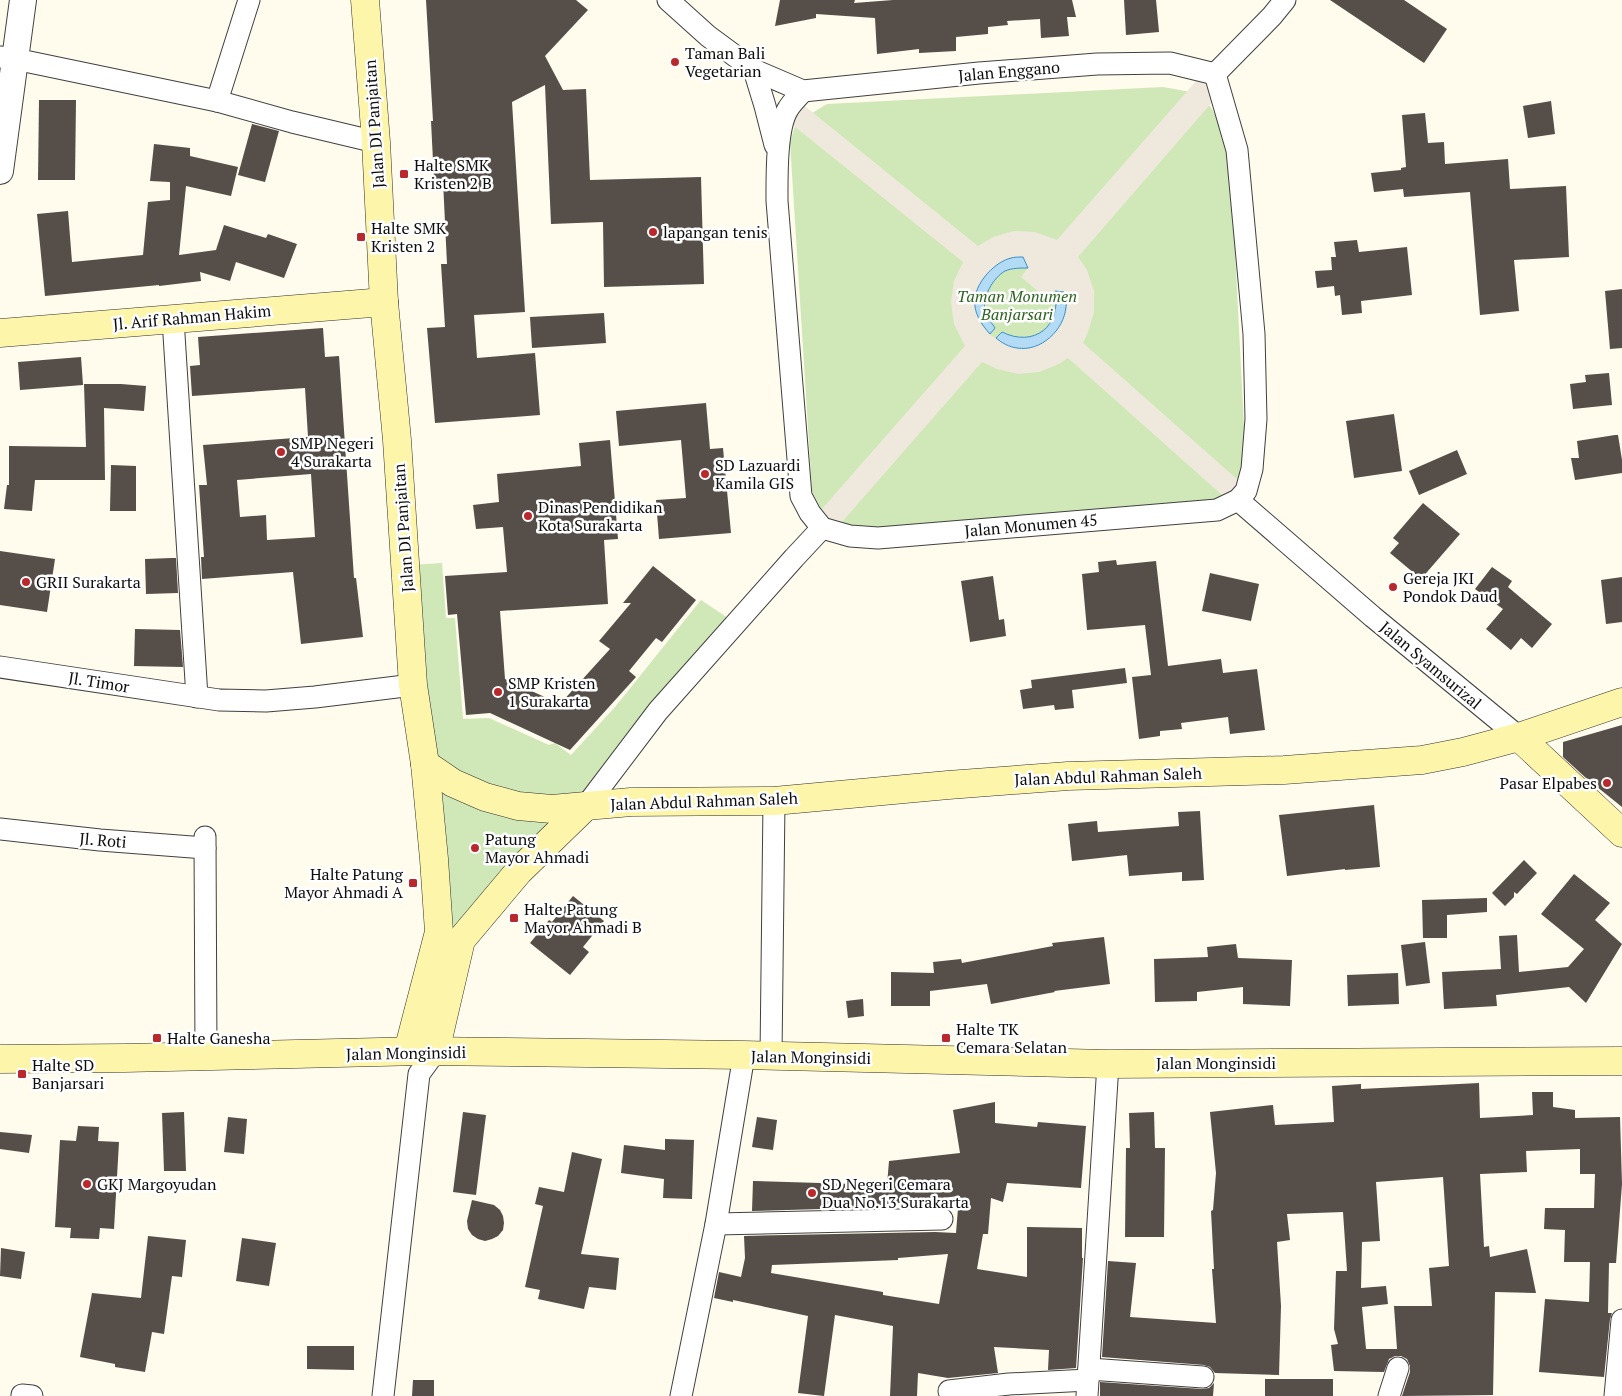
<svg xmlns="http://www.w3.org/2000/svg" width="1622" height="1396" font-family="'PT Serif',serif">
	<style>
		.green { fill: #d0e8b7 }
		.plaza { fill: #eee9dc; fill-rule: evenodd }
		.water { fill: #b3dbf5; stroke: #3b8fca }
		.building { fill: #554e49; fill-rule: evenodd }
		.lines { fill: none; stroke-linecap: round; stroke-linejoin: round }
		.minor-casing { stroke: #404040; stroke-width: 23 }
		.tertiary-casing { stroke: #404040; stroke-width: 28 }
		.secondary-casing { stroke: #2f2f2f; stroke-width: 29 }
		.minor { stroke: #fff; stroke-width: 21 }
		.tertiary { stroke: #fff; stroke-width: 26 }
		.secondary { stroke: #fdf5a9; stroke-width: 28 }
		.poi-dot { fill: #b9282d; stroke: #fff; stroke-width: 2 }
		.labels { text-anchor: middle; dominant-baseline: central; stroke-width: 5; stroke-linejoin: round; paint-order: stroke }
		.poi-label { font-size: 16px; fill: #0d0d0d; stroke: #fff; text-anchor: start }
		.street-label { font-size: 16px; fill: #0d0d0d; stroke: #fff }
		.park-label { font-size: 16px; font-style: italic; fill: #2c631f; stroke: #fff }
	</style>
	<rect width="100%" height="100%" fill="#fffbed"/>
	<g class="green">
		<path d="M 1163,87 L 1191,92 L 1210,106 L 1223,128 L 1230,153 L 1246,466 C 1238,485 1232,494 1213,501 L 863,529 L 841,524 L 822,511 L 812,491 L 790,142 L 796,123 L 827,104 Z"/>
		<polygon points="442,563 446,618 455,618 463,719 489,718 549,745 555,743 571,755 615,707 701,600 731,620 662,690 624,737 584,799 572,800 490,789 430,758 410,565"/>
		<polygon points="430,773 579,809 452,940"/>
	</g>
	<path class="plaza" d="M 1204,72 L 1220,93 L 1078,257 L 1087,270 L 1094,291 L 1094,312 L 1088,332 L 1083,343 L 1247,488 L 1231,503 L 1068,358 L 1059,364 L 1039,372 L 1018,374 L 997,369 L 982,362 L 834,531 L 814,518 L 965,346 L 954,324 L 951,302 L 954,281 L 963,262 L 784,118 L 796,99 L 978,246 L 993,237 L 1014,231 L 1035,232 L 1057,240 ZM 1023,257 L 1028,268 L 1021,277 L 1046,298 L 1055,291 L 1064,292 L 1057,331 L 1018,348 L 1005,344 L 989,334 L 980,323 L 989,272 Z"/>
	<g class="water">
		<path d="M 1023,257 L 1028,268 C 1020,268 1012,268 1005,271 C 993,278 982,297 985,311 C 986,317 992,323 995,328 L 990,334 C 981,324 973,312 975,298 C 977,281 995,262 1011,258 C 1014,257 1019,257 1023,257 Z"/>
		<path d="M 1055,291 L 1064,292 C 1065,297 1067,303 1066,307 C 1064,330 1041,352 1017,348 C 1009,347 1002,343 996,338 L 1002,332 C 1034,348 1062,326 1055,291 Z"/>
	</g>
	<g class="building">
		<polygon points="426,0 576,0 588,10 545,56 563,90 586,89 590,180 701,177 704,284 604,287 603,222 551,224 545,85 512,102 525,312 474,315 477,358 535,353 540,415 435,423 427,328 445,327 441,264 447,264 443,181 434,181 431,121 433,121"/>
		<polygon points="780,0 855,0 854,3 893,0 1072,0 1076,17 1067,17 1069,36 1041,38 1040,19 1007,21 1008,25 988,27 988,34 956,37 956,51 919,53 919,49 877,54 875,18 816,14 816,18 775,26"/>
		<polygon points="1124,0 1156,0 1159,32 1126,35"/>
		<polygon points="1330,0 1404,0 1447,29 1424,63"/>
		<polygon points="39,100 76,100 75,180 38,180"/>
		<polygon points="1551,101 1555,134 1528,138 1523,106"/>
		<polygon points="1425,113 1428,143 1444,142 1445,164 1508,159 1510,189 1566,186 1569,257 1514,260 1519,311 1480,315 1470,192 1404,197 1403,189 1374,192 1371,173 1401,170 1401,168 1406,167 1402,115"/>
		<polygon points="252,124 279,131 265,182 238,175"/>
		<polygon points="154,144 190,148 190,156 238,167 231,196 186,186 179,255 216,250 224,225 266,238 268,234 297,244 284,278 236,262 230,281 200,272 201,281 159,286 159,285 45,296 37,214 68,211 72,262 143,255 148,202 170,200 170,182 150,181"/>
		<polygon points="1357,240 1359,252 1407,247 1412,295 1361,301 1362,313 1342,315 1340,295 1335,296 1334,286 1317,288 1315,271 1332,270 1331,257 1336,257 1334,242"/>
		<polygon points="1622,289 1622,348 1610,349 1605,291"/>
		<polygon points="604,313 606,343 532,348 530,317"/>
		<path d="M 323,328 L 325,357 L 339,356 L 354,578 L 356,578 L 363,637 L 301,644 L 293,572 L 202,579 L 201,557 L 204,557 L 199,485 L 207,485 L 203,445 L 308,437 L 305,388 L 192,396 L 190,366 L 200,365 L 198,337 ZM 311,474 L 315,537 L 267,540 L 266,515 L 240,517 L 237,480 Z"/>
		<polygon points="81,357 83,385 20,390 18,362"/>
		<polygon points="1609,373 1612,405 1573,409 1570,384 1586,382 1585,375"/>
		<polygon points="84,384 121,384 146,386 144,411 104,408 105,480 35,480 32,511 4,509 7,485 9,485 9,446 86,447"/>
		<polygon points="706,403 710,449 723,448 731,533 659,539 656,500 686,498 681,440 619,446 616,411"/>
		<polygon points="1394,414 1402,471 1354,478 1346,421"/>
		<polygon points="1615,435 1618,435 1622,460 1622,473 1575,480 1571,458 1579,458 1577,441"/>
		<polygon points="610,440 618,539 604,540 608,604 500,611 505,679 560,704 610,649 599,641 631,603 623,603 653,566 696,600 662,642 656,638 629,671 636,677 570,750 490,713 466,715 457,614 448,615 445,576 507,572 503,527 476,529 473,505 499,502 497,474 581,466 579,443"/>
		<polygon points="1457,450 1467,474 1419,495 1409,471"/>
		<polygon points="111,465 136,466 136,511 110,511"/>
		<polygon points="1423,503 1460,534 1421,579 1390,553 1399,543 1393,538"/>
		<polygon points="0,551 55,559 47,612 0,605"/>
		<polygon points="172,558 176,558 178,593 146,594 145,559"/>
		<polygon points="1116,560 1117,565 1156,561 1168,666 1221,659 1223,673 1257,669 1265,730 1230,734 1228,717 1181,723 1182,729 1160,731 1160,736 1139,739 1132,677 1151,675 1145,625 1087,630 1082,574 1099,572 1098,562"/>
		<polygon points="1492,567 1512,581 1508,587 1552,624 1532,648 1521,638 1511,650 1486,629 1503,609 1475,589"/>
		<polygon points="1210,573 1259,584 1251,621 1202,611"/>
		<polygon points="993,576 999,620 1004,619 1006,636 970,642 961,581"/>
		<polygon points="1622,577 1622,622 1606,624 1601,580"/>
		<polygon points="135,629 180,630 183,667 134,666"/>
		<polygon points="1125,668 1127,683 1072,690 1074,708 1055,710 1054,705 1023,709 1020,690 1032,688 1031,680"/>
		<polygon points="1622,725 1622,807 1586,778 1563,757 1563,742"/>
		<polygon points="1374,805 1380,867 1345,870 1345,869 1287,876 1279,815"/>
		<polygon points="1200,811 1204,880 1182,881 1182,872 1129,876 1127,855 1072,861 1068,824 1097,821 1098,832 1179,826 1178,812"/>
		<polygon points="1524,860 1537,873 1517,894 1514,892 1514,897 1505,906 1492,893"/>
		<polygon points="1574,874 1610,903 1595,920 1622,944 1586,1003 1569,987 1496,995 1497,1006 1444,1009 1442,972 1501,969 1499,936 1517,935 1519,972 1568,967 1584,949 1541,914"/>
		<polygon points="573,896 604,921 583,947 589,952 570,975 530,943 549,920 552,922"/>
		<polygon points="1487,898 1487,912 1447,915 1447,938 1423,938 1422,900"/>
		<polygon points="1104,937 1110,984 1054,991 1055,992 991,1004 987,984 930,991 930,1006 891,1006 891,972 934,973 933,962 961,959 962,963 1053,946 1052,943"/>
		<polygon points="1425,942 1430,983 1406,986 1401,945"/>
		<polygon points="1236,944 1238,958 1292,960 1290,1006 1243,1004 1243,987 1197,992 1197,1001 1155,1002 1154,959 1208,957 1207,947"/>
		<polygon points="1398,973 1399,1004 1348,1006 1347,975"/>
		<polygon points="863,999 864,1016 848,1018 846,1001"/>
		<path d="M 1479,1083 L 1480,1118 L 1533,1115 L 1532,1092 L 1553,1092 L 1553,1107 L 1575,1110 L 1575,1118 L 1620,1117 L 1622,1184 L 1616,1263 L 1609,1263 L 1608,1313 L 1612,1313 L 1610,1319 L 1604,1377 L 1539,1372 L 1545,1299 L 1589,1302 L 1590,1262 L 1564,1262 L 1565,1230 L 1544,1229 L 1545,1208 L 1594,1208 L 1595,1174 L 1580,1174 L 1580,1149 L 1526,1151 L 1527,1172 L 1480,1174 L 1484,1247 L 1489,1246 L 1490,1257 L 1527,1249 L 1536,1293 L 1495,1292 L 1493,1395 L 1402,1396 L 1410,1372 L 1410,1366 L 1407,1359 L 1401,1356 L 1395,1356 L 1389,1359 L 1384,1372 L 1334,1371 L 1331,1345 L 1338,1344 L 1334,1329 L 1336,1271 L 1347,1271 L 1343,1212 L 1287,1214 L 1290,1240 L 1277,1242 L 1281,1306 L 1279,1375 L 1215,1373 L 1210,1367 L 1204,1365 L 1102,1357 L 1108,1261 L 1136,1263 L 1130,1317 L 1216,1323 L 1212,1269 L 1214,1269 L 1211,1211 L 1213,1210 L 1216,1173 L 1210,1112 L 1273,1105 L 1275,1125 L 1334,1122 L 1332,1086 L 1361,1084 L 1361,1089 ZM 1443,1177 L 1449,1266 L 1429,1268 L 1432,1306 L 1394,1306 L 1397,1349 L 1366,1349 L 1362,1307 L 1388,1304 L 1386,1286 L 1361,1288 L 1362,1242 L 1380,1241 L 1376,1182 Z"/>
		<path d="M 995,1102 L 995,1123 L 1037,1127 L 1038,1122 L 1086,1126 L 1081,1188 L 1007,1183 L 1003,1202 L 991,1198 L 988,1234 L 983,1234 L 977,1269 L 1027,1277 L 1027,1227 L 1082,1228 L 1082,1258 L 1083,1258 L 1076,1368 L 1048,1370 L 1049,1350 L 994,1347 L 998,1373 L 948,1378 L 918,1373 L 917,1396 L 890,1396 L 893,1326 L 835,1315 L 824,1396 L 798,1393 L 808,1316 L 733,1300 L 733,1302 L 714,1298 L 719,1272 L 741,1277 L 745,1258 L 744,1236 L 935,1232 L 956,1233 L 959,1196 L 855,1208 L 752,1211 L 753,1181 L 887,1185 L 889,1161 L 960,1153 L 953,1110 ZM 948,1254 L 939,1304 L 883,1295 L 883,1292 L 771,1273 L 772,1265 L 898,1260 L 898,1258 Z"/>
		<polygon points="184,1112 186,1171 164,1171 162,1113"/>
		<polygon points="463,1112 486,1115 476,1195 453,1192"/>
		<polygon points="1154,1112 1155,1148 1165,1148 1164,1237 1125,1237 1126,1148 1130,1148 1129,1113"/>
		<polygon points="228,1117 247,1119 244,1154 224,1152"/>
		<polygon points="757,1117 777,1120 773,1150 752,1147"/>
		<polygon points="78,1126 99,1127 98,1141 119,1142 114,1229 100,1228 99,1239 70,1238 71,1228 55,1227 60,1140 76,1141"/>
		<polygon points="0,1132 32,1135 29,1153 0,1149"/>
		<polygon points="665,1139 694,1140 692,1199 663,1198 664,1179 621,1173 624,1145 665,1150"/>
		<polygon points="572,1152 602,1159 581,1254 619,1258 616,1290 589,1287 584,1309 538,1299 540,1290 525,1287 543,1206 535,1204 539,1187 564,1192"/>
		<polygon points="472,1200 494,1205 500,1210 503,1216 504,1223 503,1230 498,1236 492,1239 485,1241 478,1239 472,1235 468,1229 467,1221"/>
		<polygon points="148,1236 186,1240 182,1277 172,1276 164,1334 152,1332 145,1372 115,1367 115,1364 80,1357 92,1293 141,1298"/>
		<polygon points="242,1238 276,1243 269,1286 236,1281"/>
		<polygon points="1,1248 25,1252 21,1279 0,1276"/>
		<polygon points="307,1346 354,1346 354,1370 307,1369"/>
		<rect x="1265" y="1379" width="68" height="17"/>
		<polygon points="413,1380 434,1380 434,1396 412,1396"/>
		<polygon points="1100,1382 1202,1389 1209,1388 1214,1383 1213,1396 1100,1396"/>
	</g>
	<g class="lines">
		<g class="minor-casing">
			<g id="minor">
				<polyline points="668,0 708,36 754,70 803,91 979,73 1097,64 1170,63 1215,74"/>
				<polyline points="0,57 15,59 217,101 292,122 376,142"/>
				<polyline points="754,70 765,106 775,145"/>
				<polyline points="1215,74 1272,16 1285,0"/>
				<path d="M 803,91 C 798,97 792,102 788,109 C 776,128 777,177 777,201 L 801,496 L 810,513 L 822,528"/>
				<polyline points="217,101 249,0"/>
				<polyline points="173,319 197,697"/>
				<polyline points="1238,500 1373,617 1519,737"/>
				<polyline points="822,528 850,536 878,538 1217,510 1238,500 1246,491 1252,469 1256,419 1254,334 1237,150 1215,74"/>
				<polyline points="0,667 219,700 266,701 315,697 413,685"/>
				<polyline points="586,806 658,711 794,558 822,528"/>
				<polyline points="0,829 100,840 205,848"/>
				<polyline points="205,837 206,1056"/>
				<polyline points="771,1056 774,801"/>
				<polyline points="716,1224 942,1219"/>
				<polyline points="1089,1369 1203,1377"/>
				<polyline points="949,1391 1009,1384 1088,1380"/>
				<polyline points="22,1395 32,1396"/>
				<polyline points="383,1396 419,1074 435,1052"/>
				<polyline points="681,1396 716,1224 744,1055"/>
				<polyline points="1087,1396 1108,1064"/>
				<polyline points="1389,1396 1398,1368"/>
				<polyline points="1615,1396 1622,1320"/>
			</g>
		</g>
		<g class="tertiary-casing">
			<polyline id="tertiary" points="0,171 23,0"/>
		</g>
		<g class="secondary-casing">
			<g id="secondary">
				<polyline points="365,0 376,142 384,302 397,440 413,685 425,764 434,859 439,932 408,1051"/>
				<polyline points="0,333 384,302"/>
				<polyline points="1519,737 1622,833"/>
				<polyline points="425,764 453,783 485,797 518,806 552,809 631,802 774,801 948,785 1068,776 1284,770 1422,760 1463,752 1519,737 1622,702"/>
				<polyline points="435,1052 461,940 519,871 586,806"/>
				<polyline points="0,1059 125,1058 421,1051 744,1055 1108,1064 1622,1061"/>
			</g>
		</g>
		<use href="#minor" class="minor"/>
		<use href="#tertiary" class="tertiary"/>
		<use href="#secondary" class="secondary"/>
	</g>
	<g class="poi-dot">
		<circle cx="675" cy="62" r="5"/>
		<rect x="399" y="169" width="10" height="10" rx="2.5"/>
		<circle cx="653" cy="232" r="5"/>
		<rect x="356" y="232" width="10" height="10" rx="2.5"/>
		<circle cx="281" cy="452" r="5"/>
		<circle cx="705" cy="474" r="5"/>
		<circle cx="528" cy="516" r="5"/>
		<circle cx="26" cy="582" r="5"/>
		<circle cx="1393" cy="587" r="5"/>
		<circle cx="498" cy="692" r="5"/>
		<circle cx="1607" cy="783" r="5"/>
		<circle cx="475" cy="848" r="5"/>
		<rect x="408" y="878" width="10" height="10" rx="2.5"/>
		<rect x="509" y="913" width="10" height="10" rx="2.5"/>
		<rect x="152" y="1033" width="10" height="10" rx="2.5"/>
		<rect x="941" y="1033" width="10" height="10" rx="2.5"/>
		<rect x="17" y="1069" width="10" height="10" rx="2.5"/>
		<circle cx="87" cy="1184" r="5"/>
		<circle cx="812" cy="1193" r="5"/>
	</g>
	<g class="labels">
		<g class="poi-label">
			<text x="685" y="53">Taman Bali<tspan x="685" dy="18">Vegetarian</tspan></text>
			<text x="414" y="165">Halte SMK<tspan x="414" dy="18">Kristen 2 B</tspan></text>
			<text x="371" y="228">Halte SMK<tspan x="371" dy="18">Kristen 2</tspan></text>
			<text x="663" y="232">lapangan tenis</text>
			<text x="291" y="443">SMP Negeri<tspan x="291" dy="18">4 Surakarta</tspan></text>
			<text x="715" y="465">SD Lazuardi<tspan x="715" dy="18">Kamila GIS</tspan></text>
			<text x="538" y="507">Dinas Pendidikan<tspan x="538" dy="18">Kota Surakarta</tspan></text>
			<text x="1403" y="578">Gereja JKI<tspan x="1403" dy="18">Pondok Daud</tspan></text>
			<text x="36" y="582">GRII Surakarta</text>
			<text x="508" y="683">SMP Kristen<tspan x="508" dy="18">1 Surakarta</tspan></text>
			<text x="1597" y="783" text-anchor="end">Pasar Elpabes</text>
			<text x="485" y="839">Patung<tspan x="485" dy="18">Mayor Ahmadi</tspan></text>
			<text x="403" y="874" text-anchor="end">Halte Patung<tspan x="403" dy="18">Mayor Ahmadi A</tspan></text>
			<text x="524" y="909">Halte Patung<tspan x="524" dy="18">Mayor Ahmadi B</tspan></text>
			<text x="956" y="1029">Halte TK<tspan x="956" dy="18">Cemara Selatan</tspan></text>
			<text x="167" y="1038">Halte Ganesha</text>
			<text x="32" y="1065">Halte SD<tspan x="32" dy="18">Banjarsari</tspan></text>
			<text x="97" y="1184">GKJ Margoyudan</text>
			<text x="822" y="1184">SD Negeri Cemara<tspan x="822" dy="18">Dua No.13 Surakarta</tspan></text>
		</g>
		<g class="street-label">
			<text transform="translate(1009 71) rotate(-5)">Jalan Enggano</text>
			<text transform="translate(374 124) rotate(-94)">Jalan DI Panjaitan</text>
			<text transform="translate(192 317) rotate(-5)">Jl. Arif Rahman Hakim</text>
			<text transform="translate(1031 525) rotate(-5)">Jalan Monumen 45</text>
			<text transform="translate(403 528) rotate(-94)">Jalan DI Panjaitan</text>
			<text transform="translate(1431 665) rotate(40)">Jalan Syamsurizal</text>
			<text transform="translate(99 682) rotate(9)">Jl. Timor</text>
			<text transform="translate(1108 776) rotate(-2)">Jalan Abdul Rahman Saleh</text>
			<text transform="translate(704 801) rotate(-2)">Jalan Abdul Rahman Saleh</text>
			<text transform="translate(103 840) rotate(5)">Jl. Roti</text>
			<text transform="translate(406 1053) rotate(-1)">Jalan Monginsidi</text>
			<text transform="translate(811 1057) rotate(1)">Jalan Monginsidi</text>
			<text x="1216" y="1063">Jalan Monginsidi</text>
		</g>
		<g class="park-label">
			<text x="1017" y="296">Taman Monumen<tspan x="1017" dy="18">Banjarsari</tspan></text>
		</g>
	</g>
</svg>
